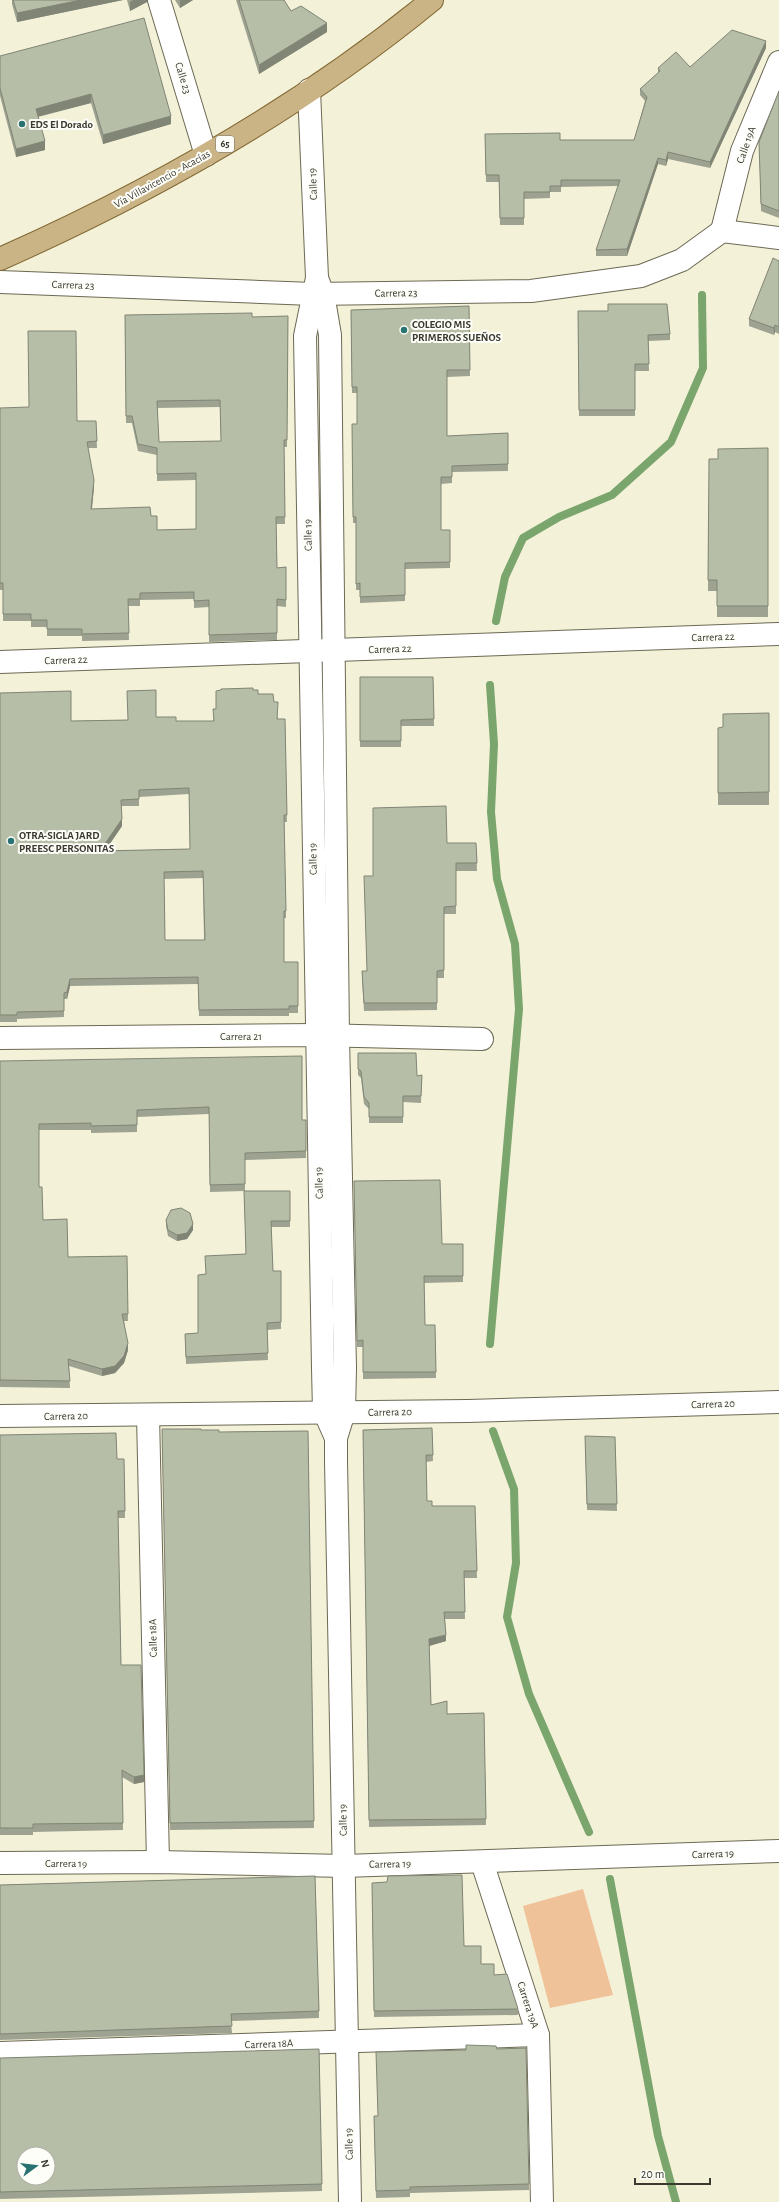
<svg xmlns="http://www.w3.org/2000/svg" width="779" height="2202" font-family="'Alegreya Sans',sans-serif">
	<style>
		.green { fill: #efc29a }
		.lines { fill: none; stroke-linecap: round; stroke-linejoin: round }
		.stream { stroke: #7aa56c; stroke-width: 8 }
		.minor-casing { stroke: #6c6954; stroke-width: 24 }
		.major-casing { stroke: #816832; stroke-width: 24 }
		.minor { stroke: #fff; stroke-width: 22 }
		.major { stroke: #cab385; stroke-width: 22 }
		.wall { fill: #9da390; fill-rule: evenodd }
		.shaded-wall { fill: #808575 }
		.building { fill: #b7bea7; stroke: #808575; fill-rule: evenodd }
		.poi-dot { fill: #287372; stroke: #fefef9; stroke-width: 1.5 }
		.labels { text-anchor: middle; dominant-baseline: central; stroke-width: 4; stroke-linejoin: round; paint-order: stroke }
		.shield { fill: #fefef9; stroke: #76756c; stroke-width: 1 }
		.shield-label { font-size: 10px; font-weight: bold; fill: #3b3a30 }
		.street-label { font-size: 11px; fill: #3b3a30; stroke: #fefef9 }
		.poi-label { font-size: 11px; font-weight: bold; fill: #3b3a30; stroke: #fefef9; text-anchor: start }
	</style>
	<rect width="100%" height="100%" fill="#f4f1d9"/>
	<polygon class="green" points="583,1889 613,1995 550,2008 523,1906"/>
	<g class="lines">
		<g class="stream">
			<polyline points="496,621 505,577 523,538 559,517 612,495 671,442 703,368 702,295"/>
			<polyline points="490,1344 519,1009 515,944 497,879 491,812 494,744 490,685"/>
			<polyline points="493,1431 514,1489 516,1563 507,1617 529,1694 589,1832"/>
			<polyline points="610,1879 658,2136 676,2202"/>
		</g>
		<g class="minor-casing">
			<g id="minor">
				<polyline points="159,0 206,155"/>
				<polyline points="309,90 317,278 305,336 323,1368 324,1411 336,1438"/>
				<polyline points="722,231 742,151 779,62"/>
				<polyline points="317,278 323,294 330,335 338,1036 345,1368 344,1412 336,1438 336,1461 350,2202"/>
				<polyline points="0,282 313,294 531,291 641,276 682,260 722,231 779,238"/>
				<polyline points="0,662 779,634"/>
				<polyline points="0,1038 317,1035 482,1039"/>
				<polyline points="148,1415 158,1862"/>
				<polyline points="0,1416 468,1411 779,1402"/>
				<polyline points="482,1862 538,2035 542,2202"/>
				<polyline points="0,1863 158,1862 344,1866 779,1851"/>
				<polyline points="0,2053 538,2035"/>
			</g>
		</g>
		<g class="major-casing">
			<path id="major" d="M 0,259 C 153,191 302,107 432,0"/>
		</g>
		<use href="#minor" class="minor"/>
		<use href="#major" class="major"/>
	</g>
	<g class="wall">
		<polygon points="12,0 123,0 17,22 12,4"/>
		<polygon points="127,0 147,0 147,2 130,11"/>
		<polygon points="175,0 193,0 180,8"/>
		<polygon points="236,0 284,0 291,11 327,32 259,74"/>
		<polygon points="766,48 710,168 668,159 666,166 658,164 627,256 596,256 596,250 618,186 561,187 561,192 550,192 550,198 524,199 524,225 500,225 499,182 486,182 485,134 560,140 634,140 645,101 640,95 640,89 658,73 658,68 690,67"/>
		<polygon points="0,56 171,124 103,144 91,103 38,117 45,150 16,157 0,96"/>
		<polygon points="779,91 779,218 761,211 759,142"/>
		<polygon points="779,261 779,334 775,332 774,335 749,326 749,319"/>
		<polygon points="469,306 470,376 447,377 447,436 508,433 508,471 452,472 452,483 441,484 441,530 450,530 450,568 405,569 405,601 360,603 360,590 356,590 356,523 353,523 352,424 357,424 357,393 352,393 351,310"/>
		<polygon points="578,311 670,334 670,340 648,341 649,371 635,371 635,416 579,416"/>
		<path d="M 125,315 L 252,317 L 288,316 L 287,447 L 284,447 L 285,524 L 276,524 L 277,568 L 286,567 L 286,607 L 277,606 L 277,640 L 209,642 L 209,607 L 194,608 L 194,599 L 140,600 L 140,606 L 128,606 L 129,640 L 82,641 L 82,636 L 47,636 L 47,627 L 31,627 L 31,621 L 3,621 L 3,590 L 0,590 L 0,408 L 77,421 L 96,421 L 97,448 L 88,448 L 94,487 L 92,509 L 151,516 L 157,530 L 196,529 L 196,480 L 157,481 L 157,455 L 138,451 L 132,423 L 126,423 ZM 220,407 L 221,441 L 159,442 L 157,408 Z"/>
		<polygon points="768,448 768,617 717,617 717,591 708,591 708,527 718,459"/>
		<polygon points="360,677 433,677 434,726 401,726 401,747 360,747"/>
		<path d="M 253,690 L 258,694 L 274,702 L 278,719 L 285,719 L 287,822 L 284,822 L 286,911 L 286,918 L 284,918 L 284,962 L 298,962 L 298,1013 L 289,1013 L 289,1016 L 199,1016 L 198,984 L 70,986 L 67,999 L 64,999 L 64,1017 L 17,1019 L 17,1022 L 0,1022 L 0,693 L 71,721 L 128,720 L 156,717 L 176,721 L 213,721 L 216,709 ZM 189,794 L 190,849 L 105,851 L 122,826 L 121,806 L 139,806 L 139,797 ZM 203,878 L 204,940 L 165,940 L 164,879 Z"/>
		<polygon points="769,713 769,805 718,805 718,728 723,727"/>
		<polygon points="476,843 477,871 456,871 456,914 444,914 444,978 437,978 437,1010 364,1011 362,979 362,971 367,971 373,876"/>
		<polygon points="358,1053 417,1076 422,1075 421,1103 403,1102 403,1123 369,1123 369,1109 364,1104 361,1078 358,1075"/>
		<polygon points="0,1061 302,1120 306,1120 306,1158 245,1160 245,1191 290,1191 290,1227 271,1227 273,1271 281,1271 281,1329 267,1330 268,1360 186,1364 185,1334 198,1333 205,1274 246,1254 244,1191 210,1192 209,1114 137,1117 137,1132 91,1133 91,1130 39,1130 39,1187 43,1220 68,1257 127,1256 128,1321 124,1321 128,1350 124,1363 115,1373 102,1376 69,1366 70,1388 0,1387"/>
		<polygon points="354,1181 442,1244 463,1244 463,1282 424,1283 425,1325 435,1325 436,1378 363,1379 363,1347 357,1347"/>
		<polygon points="166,1220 193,1230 187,1239 177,1241 168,1236 166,1226"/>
		<polygon points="432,1428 433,1461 426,1462 427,1501 432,1506 475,1506 477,1578 464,1578 465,1619 445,1619 446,1641 429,1646 431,1705 447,1714 484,1713 486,1825 369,1827 363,1430"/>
		<polygon points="162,1429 201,1430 219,1432 308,1431 314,1828 170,1830"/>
		<polygon points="0,1435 117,1459 124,1459 125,1518 118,1518 121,1665 144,1782 134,1784 122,1777 123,1830 33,1832 33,1835 0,1835"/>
		<polygon points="615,1437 617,1511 587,1510 585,1443"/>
		<polygon points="315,1876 319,2018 231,2021 232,2033 0,2040 0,1885"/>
		<polygon points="372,1883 464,1946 481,1964 494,1975 518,2009 518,2015 374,2017"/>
		<polygon points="526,2048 529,2190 410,2193 410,2197 376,2198 374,2116 378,2116 466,2050 497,2049"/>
		<polygon points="319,2049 322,2191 0,2199 0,2058"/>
	</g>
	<g class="shaded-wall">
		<polygon points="81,0 123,0 17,22 17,13"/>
		<polygon points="133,0 147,0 147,2 130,11 130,2"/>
		<polygon points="180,0 193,0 180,8"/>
		<polygon points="327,23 327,32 259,74 259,65"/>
		<polygon points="766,41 766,48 710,168 710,162"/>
		<polygon points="91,94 91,103 36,117 36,109"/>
		<polygon points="171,116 171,124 103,144 103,135"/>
		<polygon points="45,141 45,150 16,157 16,149"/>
		<polygon points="668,152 668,159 666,166 666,160"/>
		<polygon points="658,158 658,164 627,256 627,249"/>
		<polygon points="775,325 775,332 774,335 774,328"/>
		<polygon points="94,480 94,487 91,516 91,509"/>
		<polygon points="122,819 122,826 100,858 100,851"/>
		<polygon points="70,979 70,986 67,999 67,992"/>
		<polygon points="193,1224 193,1230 187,1239 177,1241 177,1235"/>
		<polygon points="128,1343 128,1350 124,1363 115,1373 102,1376 102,1369"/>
		<polygon points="446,1635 446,1641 429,1646 429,1639"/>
		<polygon points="144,1775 144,1782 134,1784 134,1777"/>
	</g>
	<g class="building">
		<polygon points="13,0 81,0 17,13"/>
		<polygon points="239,0 284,0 291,11 301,6 327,23 259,65"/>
		<polygon points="144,18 171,116 103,135 91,94 36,109 45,141 16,149 0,88 0,56"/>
		<polygon points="732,30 766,41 710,162 668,152 666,160 658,158 627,249 596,250 620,180 561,180 561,186 550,186 550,192 524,192 524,218 500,218 499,175 486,175 485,134 560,133 560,140 634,140 647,97 640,89 660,71 658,68 676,52 690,67"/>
		<polygon points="779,91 779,211 761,204 759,142"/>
		<polygon points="773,258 779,261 779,327 775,325 774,328 749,319"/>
		<polygon points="608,304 667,304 670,334 648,335 649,364 635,364 635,410 579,410 578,311 608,311"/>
		<polygon points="469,306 470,370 447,370 447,436 508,433 508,464 452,466 452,477 441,477 441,530 450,530 450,562 405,563 405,595 360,597 360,583 356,584 356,517 353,517 352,424 357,424 357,387 352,387 351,310"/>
		<path d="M 252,313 L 252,317 L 288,316 L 287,440 L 284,440 L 285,517 L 276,517 L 277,568 L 286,567 L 286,600 L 277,599 L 277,633 L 209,635 L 209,600 L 194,601 L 194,592 L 140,593 L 140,599 L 128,599 L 129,633 L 82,634 L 82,629 L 47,629 L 47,620 L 31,620 L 31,614 L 3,614 L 3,583 L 0,583 L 0,408 L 29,407 L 28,331 L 76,331 L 77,421 L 96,421 L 97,441 L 87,442 L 94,480 L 91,509 L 150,507 L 151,516 L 157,516 L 157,530 L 196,529 L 196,473 L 157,474 L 157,448 L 138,444 L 132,416 L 126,416 L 125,315 ZM 220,400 L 221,441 L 159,442 L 157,401 Z"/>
		<polygon points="768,448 768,606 717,606 717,580 708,580 709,459 718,459 718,449"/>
		<polygon points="360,677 433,677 434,719 401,720 401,741 360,741"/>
		<path d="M 253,688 L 253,690 L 258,690 L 258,694 L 273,694 L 274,702 L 278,702 L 277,719 L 285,719 L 287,815 L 284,815 L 286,911 L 284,911 L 284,962 L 298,962 L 298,1006 L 289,1006 L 289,1009 L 199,1010 L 198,977 L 70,979 L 67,992 L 64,993 L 64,1011 L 17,1012 L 17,1015 L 0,1015 L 0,693 L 71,691 L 71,721 L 128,720 L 127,691 L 156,690 L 156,717 L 176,717 L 176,721 L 214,721 L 213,709 L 216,709 L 216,691 L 221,690 L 221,689 ZM 189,788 L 190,849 L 100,851 L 122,819 L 121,800 L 139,799 L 139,790 ZM 203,871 L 205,940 L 165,940 L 164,872 Z"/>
		<polygon points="769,713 769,792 718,793 718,728 723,727 723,714"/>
		<polygon points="446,806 447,843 476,843 477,863 456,863 456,906 444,907 444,970 437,971 437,1003 364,1003 362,971 367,971 364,876 373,876 373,808"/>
		<polygon points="358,1053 416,1053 417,1076 422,1075 421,1096 403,1096 403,1117 369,1117 369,1103 364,1097 361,1071 358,1069"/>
		<polygon points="302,1056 302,1120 306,1120 306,1151 245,1153 245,1184 210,1185 209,1107 137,1110 137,1125 91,1126 91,1123 39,1124 39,1187 42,1187 43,1220 67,1219 68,1257 127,1256 128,1314 122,1314 128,1343 124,1356 115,1366 102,1369 68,1359 70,1381 0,1380 0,1061"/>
		<polygon points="440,1180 442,1244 463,1244 463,1276 424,1276 425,1325 435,1325 436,1372 363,1372 363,1340 357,1341 354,1181"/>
		<polygon points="244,1191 290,1191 290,1221 271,1221 273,1271 281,1271 281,1322 267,1323 268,1353 186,1357 185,1334 198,1333 198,1275 206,1274 205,1256 246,1254"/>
		<polygon points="181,1208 190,1213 193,1224 187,1233 177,1235 168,1230 166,1220 171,1210"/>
		<polygon points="432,1428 433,1455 426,1455 427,1501 432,1501 432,1506 475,1506 477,1571 464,1571 465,1612 444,1612 446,1635 429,1639 431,1705 447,1701 447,1714 484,1713 486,1819 369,1820 363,1430"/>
		<polygon points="162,1429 201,1429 201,1430 219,1430 219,1432 308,1431 314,1821 170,1823"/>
		<polygon points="116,1433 117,1459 124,1459 125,1511 118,1511 121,1665 141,1665 144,1775 134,1777 122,1770 123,1823 33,1824 33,1828 0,1828 0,1435"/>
		<polygon points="585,1436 615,1437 617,1504 587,1504"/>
		<polygon points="462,1875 464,1946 481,1946 481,1964 494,1964 494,1975 507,1974 518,2009 374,2011 372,1883 387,1882 388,1876"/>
		<polygon points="315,1876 319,2011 231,2014 232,2026 0,2034 0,1885"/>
		<polygon points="466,2045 496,2046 497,2049 526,2048 529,2184 410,2187 410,2190 376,2191 374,2116 378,2116 376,2052 466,2050"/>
		<path d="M 319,2049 L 322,2184 L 0,2192 L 0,2058 ZM 24,2154 L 48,2154 L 48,2178 L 24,2178 Z"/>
	</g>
	<g class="poi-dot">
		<circle cx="22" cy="124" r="4"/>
		<circle cx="404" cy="330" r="4"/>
		<circle cx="11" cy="841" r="4"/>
	</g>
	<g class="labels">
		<rect class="shield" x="216" y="136" width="18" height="16" rx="3"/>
		<g class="shield-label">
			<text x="225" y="144">65</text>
		</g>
		<g class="street-label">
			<text transform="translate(183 78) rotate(73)">Calle 23</text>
			<text transform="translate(746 145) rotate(-70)">Calle 19A</text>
			<text transform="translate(162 179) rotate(-29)">Vía Villavicencio - Acacías</text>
			<text transform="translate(313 184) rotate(-92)">Calle 19</text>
			<text transform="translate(73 285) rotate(2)">Carrera 23</text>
			<text transform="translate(396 293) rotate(-1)">Carrera 23</text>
			<text transform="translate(308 535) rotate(-91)">Calle 19</text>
			<text transform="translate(713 637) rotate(-2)">Carrera 22</text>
			<text transform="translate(390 649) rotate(-2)">Carrera 22</text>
			<text transform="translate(66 660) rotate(-2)">Carrera 22</text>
			<text transform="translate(313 859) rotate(-91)">Calle 19</text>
			<text x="241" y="1036">Carrera 21</text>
			<text transform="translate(319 1183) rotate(-91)">Calle 19</text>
			<text transform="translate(713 1404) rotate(-2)">Carrera 20</text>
			<text transform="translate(390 1412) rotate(-1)">Carrera 20</text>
			<text transform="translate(66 1416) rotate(-1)">Carrera 20</text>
			<text transform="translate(153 1638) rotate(-91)">Calle 18A</text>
			<text transform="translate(343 1820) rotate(-91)">Calle 19</text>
			<text transform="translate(713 1854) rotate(-2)">Carrera 19</text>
			<text x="66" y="1863">Carrera 19</text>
			<text transform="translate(390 1864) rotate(-1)">Carrera 19</text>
			<text transform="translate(528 2005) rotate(72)">Carrera 19A</text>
			<text transform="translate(269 2044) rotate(-2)">Carrera 18A</text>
			<text transform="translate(349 2144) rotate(-91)">Calle 19</text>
		</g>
		<g class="poi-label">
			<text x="30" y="124">EDS El Dorado</text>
			<text x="412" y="324">COLEGIO MIS<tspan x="412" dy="13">PRIMEROS SUEÑOS</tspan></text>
			<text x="19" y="835">OTRA-SIGLA JARD<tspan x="19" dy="13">PREESC PERSONITAS</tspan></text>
		</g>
	</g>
	<g transform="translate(36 2166) rotate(75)"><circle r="19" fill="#fefef9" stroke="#b0b0a9"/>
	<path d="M0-3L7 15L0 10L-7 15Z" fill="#287372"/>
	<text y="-6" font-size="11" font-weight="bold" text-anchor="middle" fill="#3b3a30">N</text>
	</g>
	<path d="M635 2178v6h75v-6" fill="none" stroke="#3b3a30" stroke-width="2"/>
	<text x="641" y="2178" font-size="12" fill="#3b3a30" stroke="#fefef9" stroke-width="3" paint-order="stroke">20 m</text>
</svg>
